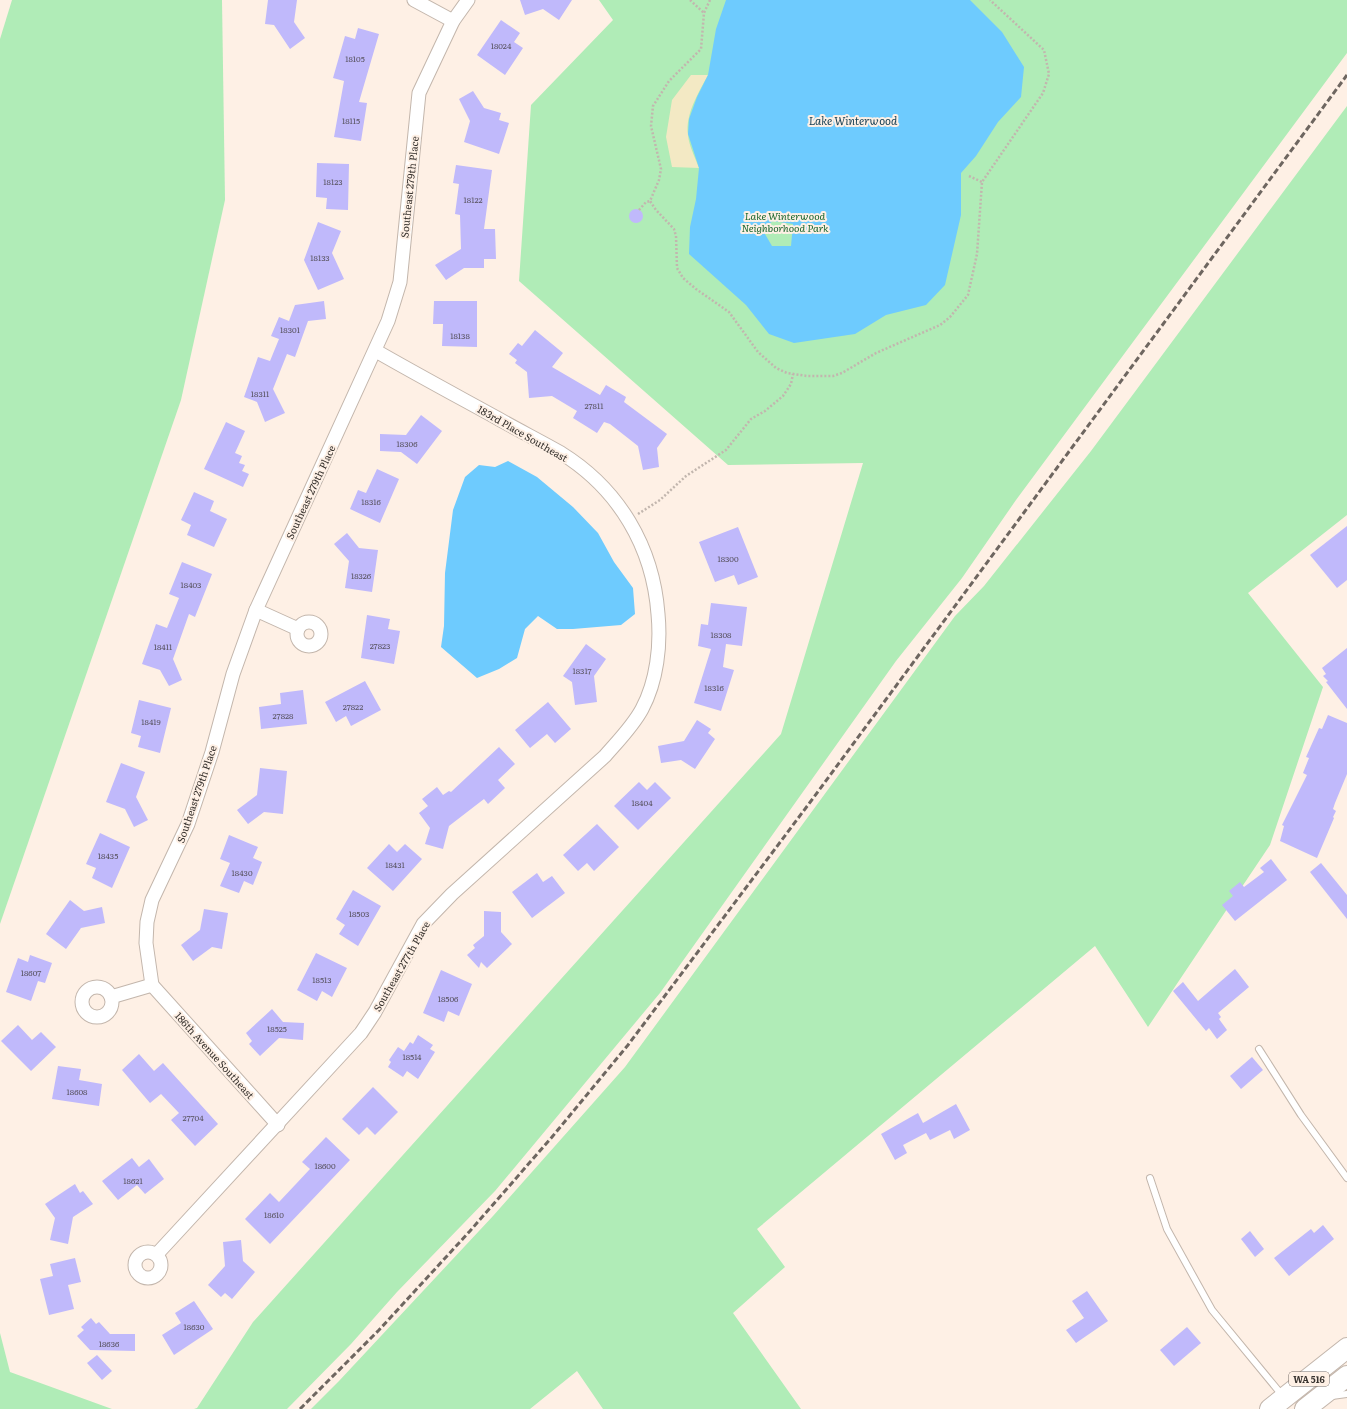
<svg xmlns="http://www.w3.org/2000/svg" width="1347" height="1409" font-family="Literata,serif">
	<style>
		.green { fill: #b0ecb7 }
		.sand { fill: #f3e9c4 }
		.water { fill: #6ecbfe; fill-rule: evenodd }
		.building { fill: #c0b9fb }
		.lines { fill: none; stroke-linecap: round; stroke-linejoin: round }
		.lane-casing { stroke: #c3b6ac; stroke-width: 8 }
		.street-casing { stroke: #c3b6ac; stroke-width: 15 }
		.primary-casing { stroke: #c3b6ac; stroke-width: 22 }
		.path { stroke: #c2b6ae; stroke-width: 2.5; stroke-dasharray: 2 2; stroke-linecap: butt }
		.lane { stroke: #fff; stroke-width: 6 }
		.street { stroke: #fff; stroke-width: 13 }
		.primary { stroke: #fff; stroke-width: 20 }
		.rail { stroke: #6e6660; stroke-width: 3; stroke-dasharray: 6 3; stroke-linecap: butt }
		.labels { text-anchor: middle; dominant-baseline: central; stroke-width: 4; stroke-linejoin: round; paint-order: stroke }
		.number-label { font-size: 8px; fill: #595461 }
		.shield { fill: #fef0e5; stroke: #736b65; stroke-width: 1 }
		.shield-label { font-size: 9px; font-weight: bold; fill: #37322e }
		.street-label { font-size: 10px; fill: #37322e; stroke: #fef0e5 }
		.park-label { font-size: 10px; font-style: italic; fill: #19662d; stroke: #fef0e5 }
		.water-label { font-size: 11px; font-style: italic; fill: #184055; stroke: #fef0e5 }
	</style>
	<rect width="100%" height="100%" fill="#fef0e5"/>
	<g class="green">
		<polygon points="12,0 222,0 225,200 181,400 0,924 0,39"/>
		<polygon points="599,0 1347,0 1347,53 1016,500 962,578 896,661 660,993 495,1191 397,1292 351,1344 287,1409 194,1409 197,1408 253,1322 781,734 863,463 728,465 519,281 531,105 613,20"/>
		<polygon points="1347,106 1347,515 1248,593 1323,687 1270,845 1148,1027 1095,946 757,1229 785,1267 733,1313 801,1409 603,1409 577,1371 530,1409 311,1409 339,1381 493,1216 625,1067 955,616 984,586 1091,451"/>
		<polygon points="0,1333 10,1372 112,1409 0,1409"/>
	</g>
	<path class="sand" d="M 691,75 L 708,75 C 699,92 685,114 688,135 C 689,146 695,157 699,168 L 672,167 L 666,137 L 672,100 Z"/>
	<g class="water">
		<path d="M 726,0 L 970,0 L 1002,32 L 1024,67 L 1021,97 L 998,122 L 976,156 L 961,173 L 961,215 L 945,285 L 926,305 L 886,315 L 855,334 L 794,343 L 769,334 L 746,305 L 689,254 L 690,227 L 696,199 L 699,168 L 688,134 L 689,119 L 697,97 L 708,75 L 716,29 ZM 773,221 L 793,224 L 791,246 L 772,246 L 762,229 Z"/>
		<polygon points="508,461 537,477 573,507 598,533 614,562 633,588 635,614 621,625 573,629 557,629 538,616 525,629 517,658 499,669 477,678 441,647 444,626 445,573 453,510 465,477 479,465 495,467"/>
	</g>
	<g class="building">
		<polygon points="268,0 297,0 294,22 305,38 290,49 274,25 265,24"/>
		<polygon points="520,0 572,0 559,20 543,9 525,15"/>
		<polygon points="501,20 520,33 514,42 523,48 505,75 477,55"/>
		<polygon points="358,28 379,34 359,102 367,103 361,141 334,137 344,81 333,78 345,36 355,39"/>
		<polygon points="473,91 484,108 501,113 499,120 509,123 499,154 464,142 470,121 459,99"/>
		<polygon points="317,163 349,164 348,210 326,209 327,198 316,197"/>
		<polygon points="456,165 492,170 484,229 495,229 496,259 484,259 484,268 464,268 446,280 435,265 461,249 460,215 455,214 459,184 453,183"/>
		<circle cx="636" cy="216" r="7"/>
		<polygon points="318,222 341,231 332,253 344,279 318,290 304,260"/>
		<polygon points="324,301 326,319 308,321 295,357 287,354 273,389 285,413 265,422 257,402 244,397 258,357 270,361 279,339 271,336 279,317 289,321 295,305"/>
		<polygon points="434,301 477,301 477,347 442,346 443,324 433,324"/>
		<polygon points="535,330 563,353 552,367 600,395 606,385 626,397 624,402 667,434 657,448 659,467 643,470 638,446 610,424 604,422 597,433 573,418 577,411 552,396 529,398 527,372 515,363 517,360 509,354 518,343 522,346"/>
		<polygon points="421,415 442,431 417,464 401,452 380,451 380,434 406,435"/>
		<polygon points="226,422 245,431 235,453 242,456 239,463 245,465 242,471 249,474 243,487 204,469"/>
		<polygon points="377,469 399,479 380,523 350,509 358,490 366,493"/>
		<polygon points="194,492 214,501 210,511 227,519 214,547 187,535 191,525 181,520"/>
		<polygon points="1347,526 1347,580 1337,588 1310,555"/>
		<polygon points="738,527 758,577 738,585 734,575 715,582 699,542"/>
		<polygon points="347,533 359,548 378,550 372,592 345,588 349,561 334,544"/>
		<polygon points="182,562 212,574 195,617 189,614 173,659 182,680 169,686 160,670 142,664 156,624 167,628 179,598 169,594"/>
		<polygon points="711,603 747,607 742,646 726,644 723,667 734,670 721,711 694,703 711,649 698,646 701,624 708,625"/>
		<polygon points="367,615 390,619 388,629 400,631 394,664 361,658"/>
		<polygon points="586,644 606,659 594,676 597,702 575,705 572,682 563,676"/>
		<polygon points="1347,648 1347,709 1326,682 1328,681 1323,676 1326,674 1322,668"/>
		<polygon points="365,681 381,710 351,726 346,716 336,722 325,702"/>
		<polygon points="303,690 307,724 261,729 259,707 281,704 280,693"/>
		<polygon points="139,700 171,708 160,753 138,747 141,736 131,733"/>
		<polygon points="548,702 571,729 555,743 547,734 530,748 515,730"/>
		<polygon points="1328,715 1347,723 1347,774 1335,803 1333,809 1336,811 1333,817 1334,818 1317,858 1280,841 1284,826 1282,825 1307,775 1303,773 1309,758 1306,757 1319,728 1322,729"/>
		<polygon points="697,720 711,729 708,733 715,739 695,769 681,760 661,763 658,746 684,741"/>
		<polygon points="499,747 515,764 498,780 505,788 488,804 484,799 449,826 443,849 425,844 430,828 419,813 428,806 422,799 437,787 443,795 449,791 451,792"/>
		<polygon points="121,763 145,772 136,797 148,820 134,827 125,809 106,802"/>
		<polygon points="260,768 287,771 283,814 264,812 248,824 237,810 257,795"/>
		<polygon points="639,782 647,790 655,782 671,798 638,830 614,806"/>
		<polygon points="597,824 619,847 594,871 587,863 578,871 563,855"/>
		<polygon points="100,833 130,847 112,888 92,878 96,868 86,864"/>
		<polygon points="229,835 258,847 253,858 262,862 253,885 244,881 239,893 220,886 230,863 220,859"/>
		<polygon points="389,844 397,852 405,844 422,859 393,891 367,868"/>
		<polygon points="1271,859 1287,880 1235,921 1222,905 1233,896 1229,891 1240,882 1244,887 1264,872 1260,868"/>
		<polygon points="1321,863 1347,895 1347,919 1310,872"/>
		<polygon points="537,873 543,882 552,876 565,893 532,918 512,892"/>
		<polygon points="353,890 381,906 358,946 339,934 345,925 336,919"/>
		<polygon points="70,900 84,911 102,907 105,923 81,928 66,949 46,934"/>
		<polygon points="204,909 228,913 222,949 212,947 193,961 181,945 200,930"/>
		<polygon points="484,911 501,912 501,932 512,944 487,968 481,962 479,968 467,955 475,948 473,945 484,936"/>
		<polygon points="316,953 347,968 332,997 322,991 317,1001 297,990"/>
		<polygon points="30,955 52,963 45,983 38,981 31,1001 6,992 18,958 28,962"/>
		<polygon points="1235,969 1249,987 1218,1013 1221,1017 1219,1019 1227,1030 1217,1039 1209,1028 1206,1031 1173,991 1183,982 1198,1001"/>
		<polygon points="441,970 472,984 459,1016 448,1011 444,1022 423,1013"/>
		<polygon points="272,1009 283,1022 304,1023 303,1040 279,1038 260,1056 249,1044 252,1041 246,1033"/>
		<polygon points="18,1025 32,1040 41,1032 56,1047 31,1071 1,1041"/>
		<polygon points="418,1035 433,1045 430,1049 435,1052 418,1079 407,1071 403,1077 388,1067 391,1062 389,1060 398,1047 404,1051 410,1042 413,1044"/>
		<polygon points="139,1054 154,1071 163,1063 218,1124 195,1146 171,1120 179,1113 161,1094 150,1103 122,1070"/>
		<polygon points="1252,1057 1263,1070 1241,1089 1230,1076"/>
		<polygon points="58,1066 81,1069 79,1080 102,1084 99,1106 52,1099"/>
		<polygon points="373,1087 398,1112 375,1135 367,1127 359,1135 342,1119"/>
		<polygon points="956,1104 970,1130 954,1139 950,1130 930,1140 926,1133 903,1145 907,1153 895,1160 881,1134 918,1113 923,1123"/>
		<polygon points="326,1137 350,1160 270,1244 245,1219 270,1193 279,1202 295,1185 310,1169 302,1162"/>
		<polygon points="132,1158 139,1167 149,1159 164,1179 145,1194 137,1185 118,1200 102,1181"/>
		<polygon points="75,1184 80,1193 83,1191 93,1204 73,1217 68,1244 50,1240 55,1218 45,1204"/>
		<polygon points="1323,1225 1334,1239 1289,1276 1274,1258 1311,1229 1314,1233"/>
		<polygon points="1250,1231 1264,1249 1255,1257 1241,1239"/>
		<polygon points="241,1240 243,1261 255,1272 232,1299 225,1293 221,1297 208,1285 225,1266 223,1242"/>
		<polygon points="75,1258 81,1282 68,1285 74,1309 49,1315 40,1279 53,1276 50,1264"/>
		<polygon points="1087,1291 1108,1321 1076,1343 1066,1330 1084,1318 1072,1301"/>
		<polygon points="194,1301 213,1329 174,1355 162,1335 181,1323 175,1313"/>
		<polygon points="91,1318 96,1324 99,1322 110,1334 135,1334 135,1351 90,1350 77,1336 84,1330 81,1327"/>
		<polygon points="1187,1327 1201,1343 1174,1366 1160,1350"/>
		<polygon points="97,1355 112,1371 102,1380 87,1363"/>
	</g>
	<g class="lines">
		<g class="lane-casing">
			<g id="lane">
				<polyline points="1259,1049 1301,1115 1347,1178"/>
				<polyline points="1150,1178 1167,1229 1212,1310 1282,1395"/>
				<polyline points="1332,1396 1347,1394"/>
			</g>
		</g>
		<g class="street-casing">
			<g id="street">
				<polyline points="414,0 453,21"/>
				<polyline points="256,610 298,629"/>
				<circle cx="309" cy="634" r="12"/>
				<polyline points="152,985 146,943 147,922 152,900 188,824 212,752 233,674 256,610 388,321 400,282 419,93 453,21 468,0"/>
				<polyline points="152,985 278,1125"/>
				<circle cx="97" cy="1002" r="15"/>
				<polyline points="111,997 152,985"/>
				<circle cx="148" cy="1265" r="13"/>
				<path d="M 157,1254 L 361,1033 L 375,1012 L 423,924 L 452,894 L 605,756 C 618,741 633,726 642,709 C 657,681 661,645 658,614 C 653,547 619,489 561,453 C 540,441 518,430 497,418 C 457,396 416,374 376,351"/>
			</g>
		</g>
		<g class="primary-casing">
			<g id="primary">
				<polyline points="1270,1409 1347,1348"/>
				<polyline points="1305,1409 1347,1376"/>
			</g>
		</g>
		<g class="path">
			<polyline points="690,0 704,13"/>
			<polyline points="710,0 704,13 701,49 669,81 653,106 651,126 661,169 659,180 650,201 656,210 674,229 676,236 677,268 683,278 696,289 729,312 758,352 776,368 787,373 807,376 833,376 842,373 876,353 940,325 950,317 968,295 977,254 982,182 1043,93 1049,74 1044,50 990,0"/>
			<polyline points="969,176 982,182"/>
			<polyline points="639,210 646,202 650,201"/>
			<polyline points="638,514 660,500 686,476 726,450 751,419 765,411 783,396 791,384 793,374"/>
		</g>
		<use href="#lane" class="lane"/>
		<use href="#street" class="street"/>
		<use href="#primary" class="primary"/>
		<polyline class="rail" points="300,1409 379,1330 470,1231 552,1137 628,1045 811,801 1347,75"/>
	</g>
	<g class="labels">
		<g class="number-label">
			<text x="501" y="45">18024</text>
			<text x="355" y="58">18105</text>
			<text x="351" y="120">18115</text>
			<text x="333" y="181">18123</text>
			<text x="473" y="199">18122</text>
			<text x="320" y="257">18133</text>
			<text x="290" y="329">18301</text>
			<text x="460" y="335">18138</text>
			<text x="260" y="393">18311</text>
			<text x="594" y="405">27811</text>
			<text x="407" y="443">18306</text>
			<text x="371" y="501">18316</text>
			<text x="728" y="558">18300</text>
			<text x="361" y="575">18326</text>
			<text x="191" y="584">18403</text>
			<text x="721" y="634">18308</text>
			<text x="380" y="645">27823</text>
			<text x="163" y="646">18411</text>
			<text x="582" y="670">18317</text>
			<text x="714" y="687">18316</text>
			<text x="353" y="706">27822</text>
			<text x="283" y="715">27828</text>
			<text x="151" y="721">18419</text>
			<text x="642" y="802">18404</text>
			<text x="108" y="855">18435</text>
			<text x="395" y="864">18431</text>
			<text x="242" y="872">18430</text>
			<text x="359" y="913">18503</text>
			<text x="31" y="972">18607</text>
			<text x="322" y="979">18513</text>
			<text x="448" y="998">18506</text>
			<text x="277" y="1028">18525</text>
			<text x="412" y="1056">18514</text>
			<text x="77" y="1091">18608</text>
			<text x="193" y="1117">27704</text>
			<text x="325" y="1165">18600</text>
			<text x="133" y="1180">18621</text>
			<text x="274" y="1214">18610</text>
			<text x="194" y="1326">18630</text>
			<text x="109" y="1343">18636</text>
		</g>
		<rect class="shield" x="1289" y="1372" width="40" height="14" rx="3"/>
		<g class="shield-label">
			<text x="1309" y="1379">WA 516</text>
		</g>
		<g class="street-label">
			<text transform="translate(409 187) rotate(-84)">Southeast 279th Place</text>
			<text transform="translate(523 433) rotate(30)">183rd Place Southeast</text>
			<text transform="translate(310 492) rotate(-65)">Southeast 279th Place</text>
			<text transform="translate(196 794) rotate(-71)">Southeast 279th Place</text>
			<text transform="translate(401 966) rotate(-60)">Southeast 277th Place</text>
			<text transform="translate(215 1055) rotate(48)">186th Avenue Southeast</text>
		</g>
		<g class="park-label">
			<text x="785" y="215">Lake Winterwood<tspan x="785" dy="12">Neighborhood Park</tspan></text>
		</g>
		<g class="water-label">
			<text x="853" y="120">Lake Winterwood</text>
		</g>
	</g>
</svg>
